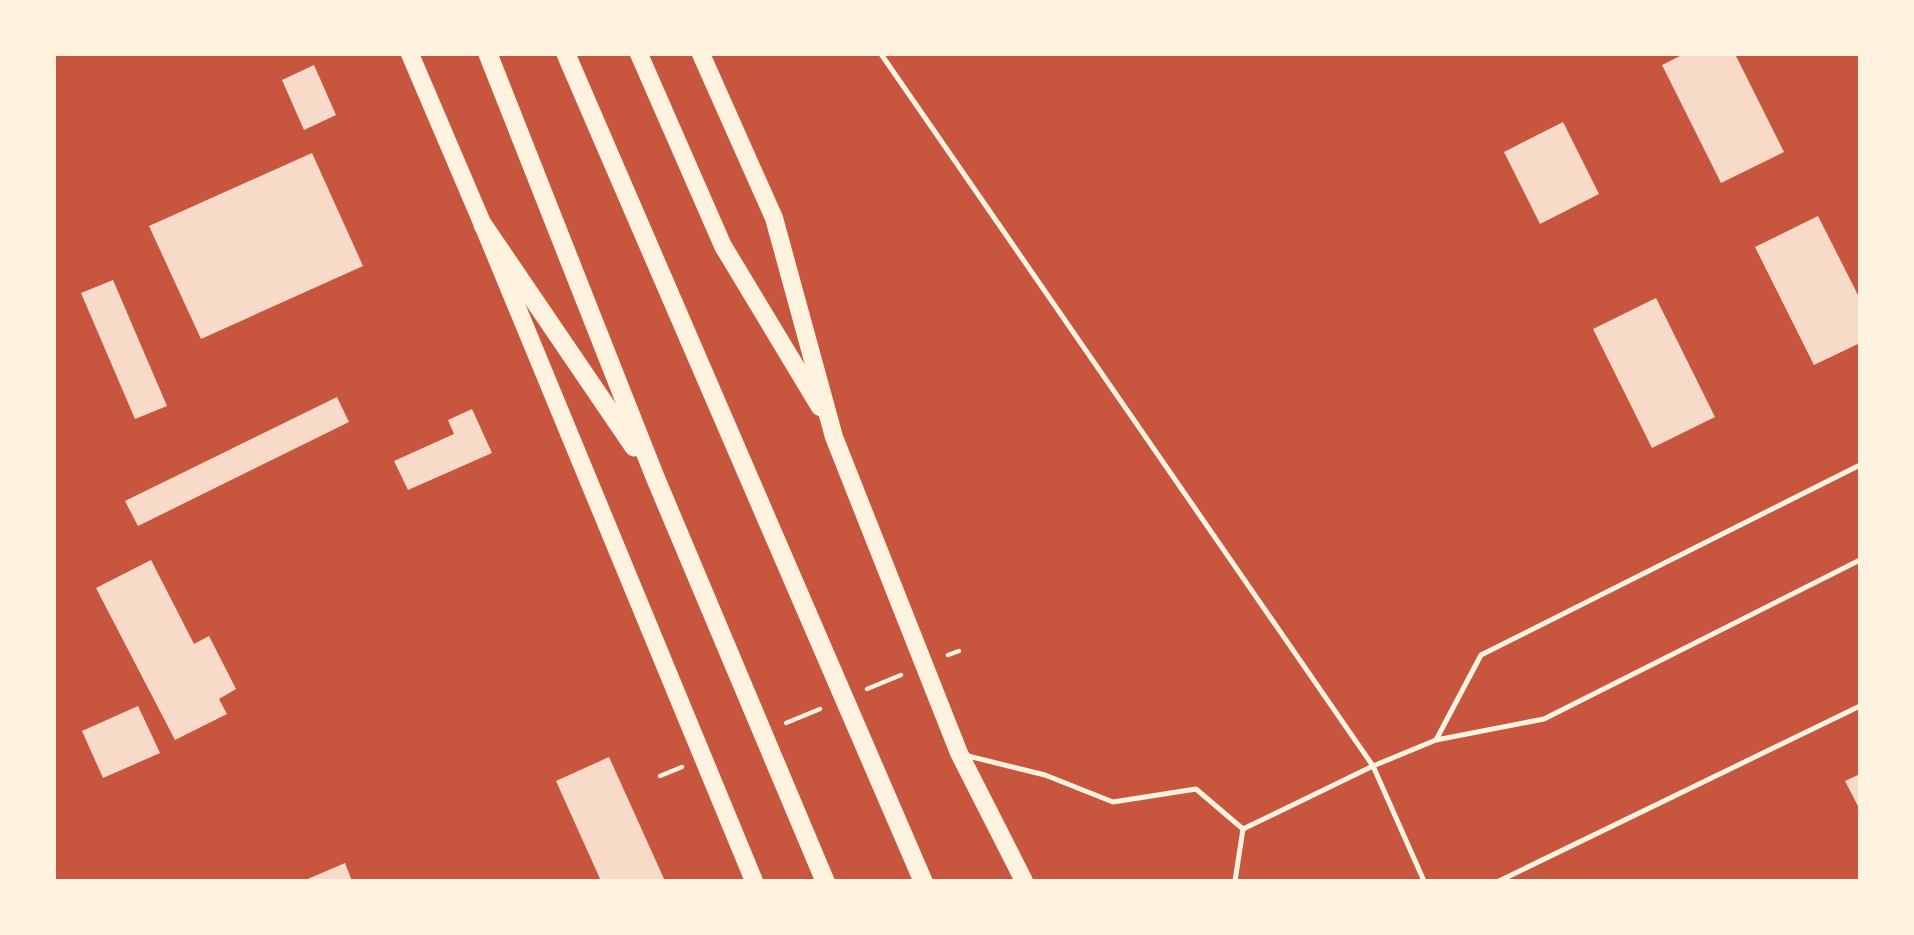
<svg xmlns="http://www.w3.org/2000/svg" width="1914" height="935" font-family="'Noto Serif',serif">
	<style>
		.building { fill: #f7dbc8 }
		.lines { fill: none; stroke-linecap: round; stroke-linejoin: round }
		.path { stroke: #fff3e0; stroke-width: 4.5 }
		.service { stroke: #fff3e0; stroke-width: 5 }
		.primary { stroke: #fff3e0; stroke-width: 18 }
		.trunk { stroke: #fff3e0; stroke-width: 19 }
	</style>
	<rect width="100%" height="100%" fill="#c8553d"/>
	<g class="building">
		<polygon points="1684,54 1735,54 1784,152 1721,183 1662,65"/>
		<polygon points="314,65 336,115 304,130 282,80"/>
		<polygon points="1563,122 1599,194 1540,224 1504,152"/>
		<polygon points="312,153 363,266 201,339 149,226"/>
		<polygon points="1818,216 1860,299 1860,343 1814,365 1755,247"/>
		<polygon points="113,280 167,406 135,419 81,293"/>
		<polygon points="1656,298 1715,417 1652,448 1593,329"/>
		<polygon points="337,397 349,422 138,526 125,501"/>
		<polygon points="472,409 492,453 408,490 394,461 454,434 448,420"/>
		<polygon points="151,560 194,644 209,636 236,689 219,699 227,714 175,740 96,588"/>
		<polygon points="138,706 160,753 103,778 82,731"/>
		<polygon points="609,757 665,881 601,881 556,781"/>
		<polygon points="1860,774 1860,810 1845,781"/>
		<polygon points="345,863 352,881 303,881"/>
	</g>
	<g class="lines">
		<g class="path">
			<polyline points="948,655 959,651"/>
			<polyline points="867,689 901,675"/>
			<polyline points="786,723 820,709"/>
			<polyline points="660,776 682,767"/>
		</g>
		<g class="service">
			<polyline points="881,54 1373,766 1424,881"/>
			<polyline points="1436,740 1481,655 1860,465"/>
			<polyline points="964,755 1045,775 1113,802 1196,789 1243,829 1235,881"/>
			<polyline points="1243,829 1373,766 1436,740 1544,719 1860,560"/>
			<polyline points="1499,881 1860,706"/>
		</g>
		<g class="primary">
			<polyline points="410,54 483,225 754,881"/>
			<polyline points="639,54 723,246 820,407"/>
			<polyline points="701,54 774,218 834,437 959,753 1024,881"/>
		</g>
		<g class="trunk">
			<polyline points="488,54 655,477 825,881"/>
			<polyline points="566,54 923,881"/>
			<polyline points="483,225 634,447"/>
		</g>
	</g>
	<rect width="1914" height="935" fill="none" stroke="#fff3e0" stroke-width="112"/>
</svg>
